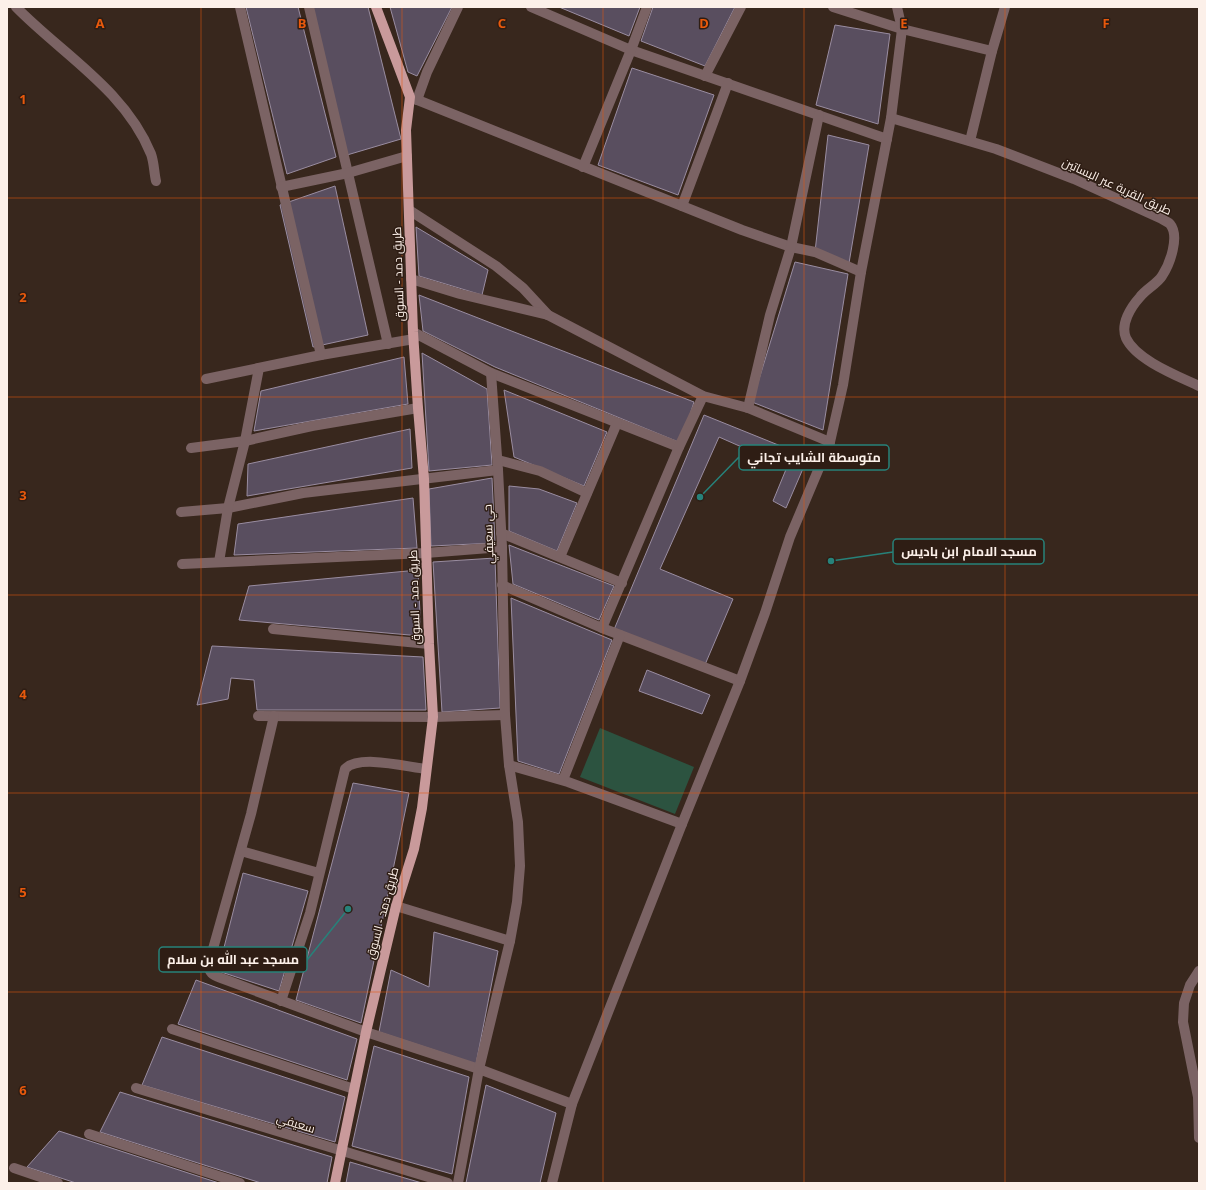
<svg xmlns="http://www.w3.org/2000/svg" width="1206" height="1190" font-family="'Noto Sans',Cairo,sans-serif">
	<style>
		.green { fill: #2c5340 }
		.building { fill: #594e5f; stroke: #9a8da1 }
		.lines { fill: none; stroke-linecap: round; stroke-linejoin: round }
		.minor { stroke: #7b6364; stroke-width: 10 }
		.major { stroke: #c99a9b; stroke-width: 10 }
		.grid { fill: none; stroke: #e8590c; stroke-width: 1; stroke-opacity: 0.55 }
		.labels { text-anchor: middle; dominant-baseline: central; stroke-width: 3; stroke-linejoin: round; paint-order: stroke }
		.street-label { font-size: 12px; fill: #fcf0e9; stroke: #2e1d14 }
		.grid-label { font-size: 13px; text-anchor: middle; font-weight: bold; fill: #e8590c; stroke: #2e1d14; stroke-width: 3; stroke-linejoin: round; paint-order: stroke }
		.leader { fill: none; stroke: #27827a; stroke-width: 1.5 }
		.callout-dot { fill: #27827a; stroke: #2e1d14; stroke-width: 1.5 }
		.callout { fill: #2e1d14; stroke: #27827a; stroke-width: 1.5 }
		.callout-label { font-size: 13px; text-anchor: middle; font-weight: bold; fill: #fcf0e9 }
	</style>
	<rect width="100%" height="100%" fill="#38271d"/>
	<polygon class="green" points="600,728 694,767 675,814 580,777"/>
	<g class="building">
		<polygon points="246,7 298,7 336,157 287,174"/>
		<polygon points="311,7 368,7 401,139 347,155"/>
		<polygon points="390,7 452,7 417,76 408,72"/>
		<polygon points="559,7 640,7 629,36"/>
		<polygon points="653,7 735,7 705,66 641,41"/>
		<polygon points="835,25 890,34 878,124 816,105"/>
		<polygon points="632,68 714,95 678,195 598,165"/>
		<polygon points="828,135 869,145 849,263 815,252"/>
		<polygon points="335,186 368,335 313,347 280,205"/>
		<polygon points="416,227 488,270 482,295 419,276"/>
		<polygon points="795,262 848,274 823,430 752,402"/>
		<polygon points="419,295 694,402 681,443 495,367 423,331"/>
		<polygon points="422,353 487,389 492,465 429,471"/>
		<polygon points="404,357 408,404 254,431 261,391"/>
		<polygon points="504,390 607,432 584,486 514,457"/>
		<polygon points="704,415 808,457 786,508 773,501 787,467 719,437 660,569 733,599 704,667 613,632"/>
		<polygon points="410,429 412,468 247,496 248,464"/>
		<polygon points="492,478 495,543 431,546 429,489"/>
		<polygon points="509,486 539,489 577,503 557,551 509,531"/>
		<polygon points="413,498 417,548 234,555 238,524"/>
		<polygon points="509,545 614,586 599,620 513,584"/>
		<polygon points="495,558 500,708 442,712 433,562"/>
		<polygon points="418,570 421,636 239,620 249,586"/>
		<polygon points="511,598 612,640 559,774 518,761"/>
		<polygon points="212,646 423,657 426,710 257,710 254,680 231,678 228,699 197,705"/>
		<polygon points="647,670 710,695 702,714 639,691"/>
		<polygon points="353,783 409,793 361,1023 296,1000"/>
		<polygon points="243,873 308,891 279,991 218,971"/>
		<polygon points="434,932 498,951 476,1064 379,1032 391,970 429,987"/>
		<polygon points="196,980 357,1039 347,1080 178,1024"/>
		<polygon points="162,1037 345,1097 335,1142 142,1085"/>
		<polygon points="374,1046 469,1077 452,1174 352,1146"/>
		<polygon points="486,1085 556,1113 540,1183 466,1183"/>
		<polygon points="120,1092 332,1157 327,1183 261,1183 100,1132"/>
		<polygon points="59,1131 219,1183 76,1183 27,1167"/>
		<polygon points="350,1162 422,1183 346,1183"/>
	</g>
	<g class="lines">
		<g class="minor">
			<path d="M 16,7 C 62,54 125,90 151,154 C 154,162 154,172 156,181"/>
			<polyline points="240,7 321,355"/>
			<polyline points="309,7 388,344"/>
			<polyline points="531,7 631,50 887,139"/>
			<polyline points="833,7 902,29 992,51"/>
			<polyline points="705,76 741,7"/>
			<polyline points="410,97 742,230 791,247 815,252 861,272"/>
			<polyline points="417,100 427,72 458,7"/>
			<path d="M 891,118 L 996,149 L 1074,179 L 1162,219 C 1165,221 1168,222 1170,224 C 1180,236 1170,264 1162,276 C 1157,284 1146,289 1140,297 C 1131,307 1120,324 1126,338 C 1136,360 1178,376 1199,386"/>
			<polyline points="970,141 992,51 1005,7"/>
			<polyline points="583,167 631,50 647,7"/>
			<polyline points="281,187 348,173 407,156"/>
			<polyline points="682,206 728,83"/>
			<polyline points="409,210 496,266 523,288 548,315"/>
			<polyline points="411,279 460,294 548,315 703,396 748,408 830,442"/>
			<polyline points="413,332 491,373 679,447"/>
			<polyline points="206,379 321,355 414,339"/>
			<polyline points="748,408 770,315 791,247 819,115"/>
			<polyline points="191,448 245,441 312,426 418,408"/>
			<polyline points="498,460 540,471 587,493"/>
			<polyline points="181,512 228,508 303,493 498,470"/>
			<polyline points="501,533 622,583"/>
			<polyline points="560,557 617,423"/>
			<polyline points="219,562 228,508 245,441 259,368"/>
			<polyline points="182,564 426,553 502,547"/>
			<polyline points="502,585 602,628 740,681"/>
			<polyline points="602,628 679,447 703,396"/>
			<polyline points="273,629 429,644"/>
			<polyline points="258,716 433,717 505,715"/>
			<path d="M 274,716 L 251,814 L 209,963 C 208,973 213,975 221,978 L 366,1032 L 479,1069 L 572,1104"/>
			<polyline points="509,765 568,782 682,824"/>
			<polyline points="563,780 620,635"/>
			<polyline points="241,851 319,873"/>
			<polyline points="396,906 510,941"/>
			<polyline points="1199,971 1190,985 1184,1003 1183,1022 1198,1097 1199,1138"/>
			<path d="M 281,1001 L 310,913 L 345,769 C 359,754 407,767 426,769"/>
			<polyline points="172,1029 354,1089"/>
			<polyline points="136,1088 448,1183"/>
			<polyline points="89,1134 240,1183"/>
			<polyline points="14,1168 58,1183"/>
			<polyline points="458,1183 479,1069 510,941 517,902 520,866 518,822 509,765 505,715 502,547 498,470 491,373"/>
			<polyline points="552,1183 572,1104 682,824 740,681 765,613 790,537 830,442 843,385 861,272 891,118 902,29 897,7"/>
		</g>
		<polyline class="major" points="335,1183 366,1032 396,906 414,849 422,808 433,717 429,644 424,479 418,408 413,332 406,130 410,97 376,7"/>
	</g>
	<path class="grid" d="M 201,7 L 201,1183M 402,7 L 402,1183M 603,7 L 603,1183M 804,7 L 804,1183M 1005,7 L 1005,1183M 7,198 L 1199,198M 7,397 L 1199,397M 7,595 L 1199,595M 7,793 L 1199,793M 7,992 L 1199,992"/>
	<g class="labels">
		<g class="street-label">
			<text transform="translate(1117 186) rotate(25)">طريق القرية عبر البساتين</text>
			<text transform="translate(398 274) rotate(-92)">طريق دمد - السوق</text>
			<text transform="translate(488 534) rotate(-92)">حي سعيفي</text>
			<text transform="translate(414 597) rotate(-92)">طريق دمد - السوق</text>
			<text transform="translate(382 913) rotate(-75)">طريق دمد - السوق</text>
			<text transform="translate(296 1123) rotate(17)">سعيفي</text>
		</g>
	</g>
	<g class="grid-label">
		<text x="100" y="28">A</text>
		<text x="302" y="28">B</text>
		<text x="502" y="28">C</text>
		<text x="704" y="28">D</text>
		<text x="904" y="28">E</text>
		<text x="1106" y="28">F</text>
		<text x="23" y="104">1</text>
		<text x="23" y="302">2</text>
		<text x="23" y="500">3</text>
		<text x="23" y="699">4</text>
		<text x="23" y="897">5</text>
		<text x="23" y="1095">6</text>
	</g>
	<path class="leader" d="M700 497L739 457M831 561L893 552M348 909L307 960"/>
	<g class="callout-dot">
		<circle cx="700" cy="497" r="4"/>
		<circle cx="831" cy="561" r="4"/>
		<circle cx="348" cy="909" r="4"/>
	</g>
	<g class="callout">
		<rect x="739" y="445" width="150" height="25" rx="4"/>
		<rect x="893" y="539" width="151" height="25" rx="4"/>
		<rect x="159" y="947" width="148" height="25" rx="4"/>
	</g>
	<g class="callout-label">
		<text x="814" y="462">متوسطة الشايب تجاني</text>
		<text x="969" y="556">مسجد الامام ابن باديس</text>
		<text x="233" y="964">مسجد عبد الله بن سلام</text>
	</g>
	<rect width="1206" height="1190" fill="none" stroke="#fcf0e9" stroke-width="16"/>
</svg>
